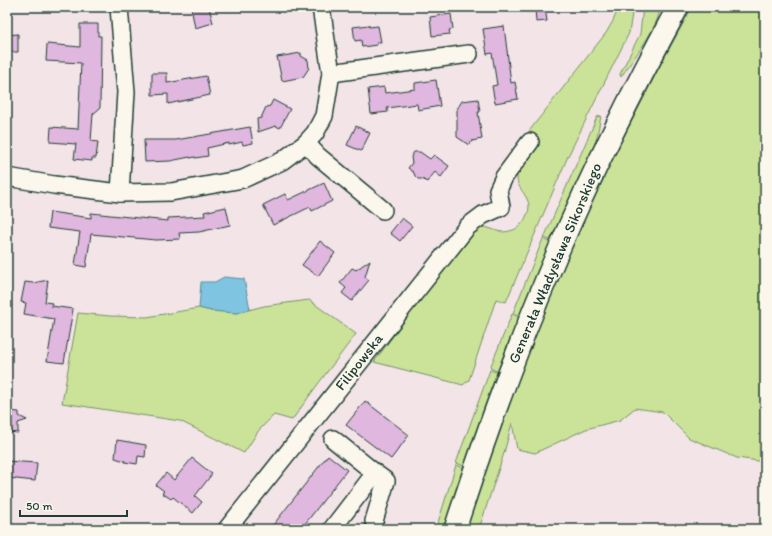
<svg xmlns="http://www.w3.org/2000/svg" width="772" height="536" font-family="Itim,sans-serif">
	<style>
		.green { fill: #cbe398; stroke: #759066 }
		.water { fill: #7fc4e0; stroke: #598e9b }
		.building { fill: #e0b7df; stroke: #1f3d34 }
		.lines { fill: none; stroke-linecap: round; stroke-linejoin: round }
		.minor-casing { stroke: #1f3d34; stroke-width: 20 }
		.major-casing { stroke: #1f3d34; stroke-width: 24 }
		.minor { stroke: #fbf7ec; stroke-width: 17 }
		.major { stroke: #fbf7ec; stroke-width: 21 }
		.labels { text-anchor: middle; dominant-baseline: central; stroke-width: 3; stroke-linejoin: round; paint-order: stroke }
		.street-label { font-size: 15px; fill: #1f3d34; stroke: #fbf7ec }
	</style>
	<rect width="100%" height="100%" fill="#f3e4e8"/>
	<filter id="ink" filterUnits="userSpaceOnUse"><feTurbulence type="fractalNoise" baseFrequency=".025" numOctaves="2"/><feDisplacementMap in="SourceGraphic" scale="8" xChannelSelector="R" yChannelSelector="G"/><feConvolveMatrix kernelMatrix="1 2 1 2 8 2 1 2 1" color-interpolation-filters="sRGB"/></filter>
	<g filter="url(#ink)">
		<g class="green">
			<path d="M 619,7 L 633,7 L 629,33 L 568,156 L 506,302 L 496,299 L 469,380 L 463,385 L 374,362 L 472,229 C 474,228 478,227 480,227 C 492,226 498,236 513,230 C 519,228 523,223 526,217 C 536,198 517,192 517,178 C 516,166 531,153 538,145 L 526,135 L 606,33 L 613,21 Z"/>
			<path d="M 643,7 L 659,7 C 663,22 630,63 621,77 L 620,74 L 640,34 Z"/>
			<polygon points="692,7 765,7 765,462 737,458 689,438 663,412 635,408 620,420 586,429 535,453 517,449 512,423 504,453 479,529 463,529 498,425 575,232 661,64"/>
			<polygon points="601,116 596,141 553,241 544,238 597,117"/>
			<polygon points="543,239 552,243 521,316 513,313"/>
			<polygon points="309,300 356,334 318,384 292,420 274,415 259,430 244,453 180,421 62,403 78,313 110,316 147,317 199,308 211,311 237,313 264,306"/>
			<polygon points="512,314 521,318 499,372 490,368"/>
			<polygon points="490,370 499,373 465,466 456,463"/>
			<polygon points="456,465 465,468 446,529 436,529"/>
		</g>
		<polygon class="water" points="224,277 244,279 250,309 237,313 211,311 199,308 201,282 215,282"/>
		<g class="building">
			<polygon points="191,7 209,7 213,23 195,28"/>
			<polygon points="545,7 547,21 536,22 535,8"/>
			<polygon points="451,14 453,29 449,30 450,34 432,36 430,17"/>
			<polygon points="80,24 98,24 98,36 101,36 100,106 100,108 93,114 91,141 98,142 96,158 92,158 92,161 74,159 76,144 50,142 51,127 78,129 81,63 46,61 47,44 80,47"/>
			<polygon points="369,25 369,27 378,26 381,42 377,42 377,45 362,47 361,40 355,41 353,27"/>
			<polygon points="504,26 511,83 515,82 518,99 495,103 492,86 497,85 492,53 487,54 483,29"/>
			<polygon points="18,34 18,52 7,52 7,35"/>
			<polygon points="301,53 301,56 308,60 309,68 303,77 282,81 277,57"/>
			<polygon points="152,73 167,73 167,83 206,76 210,95 168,104 168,94 152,95"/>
			<polygon points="436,80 440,106 418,110 417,104 387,108 388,112 371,114 368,89 384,87 385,93 415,89 415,83"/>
			<polygon points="478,99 480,112 478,112 482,139 472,141 469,145 457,137 457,109 462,101"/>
			<polygon points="273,100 290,109 280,128 276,126 258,132 257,119 261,118 266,107 270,106"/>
			<polygon points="356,126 370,133 361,151 347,145"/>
			<polygon points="250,127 253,143 243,145 242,142 229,145 229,143 207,148 208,156 195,158 195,157 190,158 190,157 170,161 145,162 144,140 176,140"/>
			<polygon points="414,152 420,152 430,159 434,155 449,166 441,177 435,172 427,182 422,179 418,179 415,176 414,173 408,168 412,163 411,157"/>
			<polygon points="324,183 332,201 312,211 310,207 273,225 263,205 285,194 288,200"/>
			<polygon points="226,207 230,225 199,232 179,233 180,239 156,240 91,234 86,267 75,265 80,232 48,228 50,212 91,218 91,213 168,221 168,218 205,216 204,212"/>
			<polygon points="402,218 412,226 400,241 390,233"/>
			<polygon points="320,241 335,253 318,276 302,265"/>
			<polygon points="370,260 365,277 369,280 352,301 342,293 346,288 340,283 352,268 356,270"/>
			<polygon points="48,280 45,302 52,303 51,306 73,309 64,363 47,361 54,319 24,314 26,303 21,302 25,282 33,283"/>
			<polygon points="365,401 409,435 391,459 346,425"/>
			<polygon points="7,411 19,412 19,416 27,420 18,423 18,433 7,432"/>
			<polygon points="117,440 146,445 145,457 138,456 137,464 125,462 125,461 115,458"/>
			<polygon points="328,455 347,470 301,529 270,529"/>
			<polygon points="192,458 212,474 195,496 202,502 193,513 173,497 171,499 162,493 164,491 156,485 166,473 174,480"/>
			<polygon points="7,461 37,463 35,481 7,478"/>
		</g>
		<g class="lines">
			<g class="minor-casing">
				<g id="minor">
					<polyline points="119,7 126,92 120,193"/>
					<polyline points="331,73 469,54"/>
					<polyline points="306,143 318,156 383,210"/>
					<polyline points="7,177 54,185 120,193 171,192 243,179 282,161 306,143 315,133 324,116 331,73 321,7"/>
					<polyline points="374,521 386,481 375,473"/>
					<polyline points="227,529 467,227 483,215 501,207 498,190 504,177 530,142"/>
					<polyline points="332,529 375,473 333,439"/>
				</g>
			</g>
			<g class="major-casing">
				<path id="major" d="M 455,529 C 485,436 518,344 557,254 C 593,170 634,88 678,7"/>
			</g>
			<use href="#minor" class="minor"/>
			<use href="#major" class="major"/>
		</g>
	</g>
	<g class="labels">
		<g class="street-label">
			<text transform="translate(555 263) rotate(-67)">Generała Władysława Sikorskiego</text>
			<text transform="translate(359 362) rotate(-52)">Filipowska</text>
		</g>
	</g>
	<rect width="772" height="536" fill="none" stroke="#fbf7ec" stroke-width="24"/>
	<rect x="12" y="12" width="748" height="512" fill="none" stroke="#1f3d34" stroke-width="1.5" filter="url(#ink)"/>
	<path d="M20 510v6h107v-6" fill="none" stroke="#1f3d34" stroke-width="2"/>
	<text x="26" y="510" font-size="12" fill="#1f3d34" stroke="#fbf7ec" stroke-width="3" paint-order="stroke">50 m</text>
</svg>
